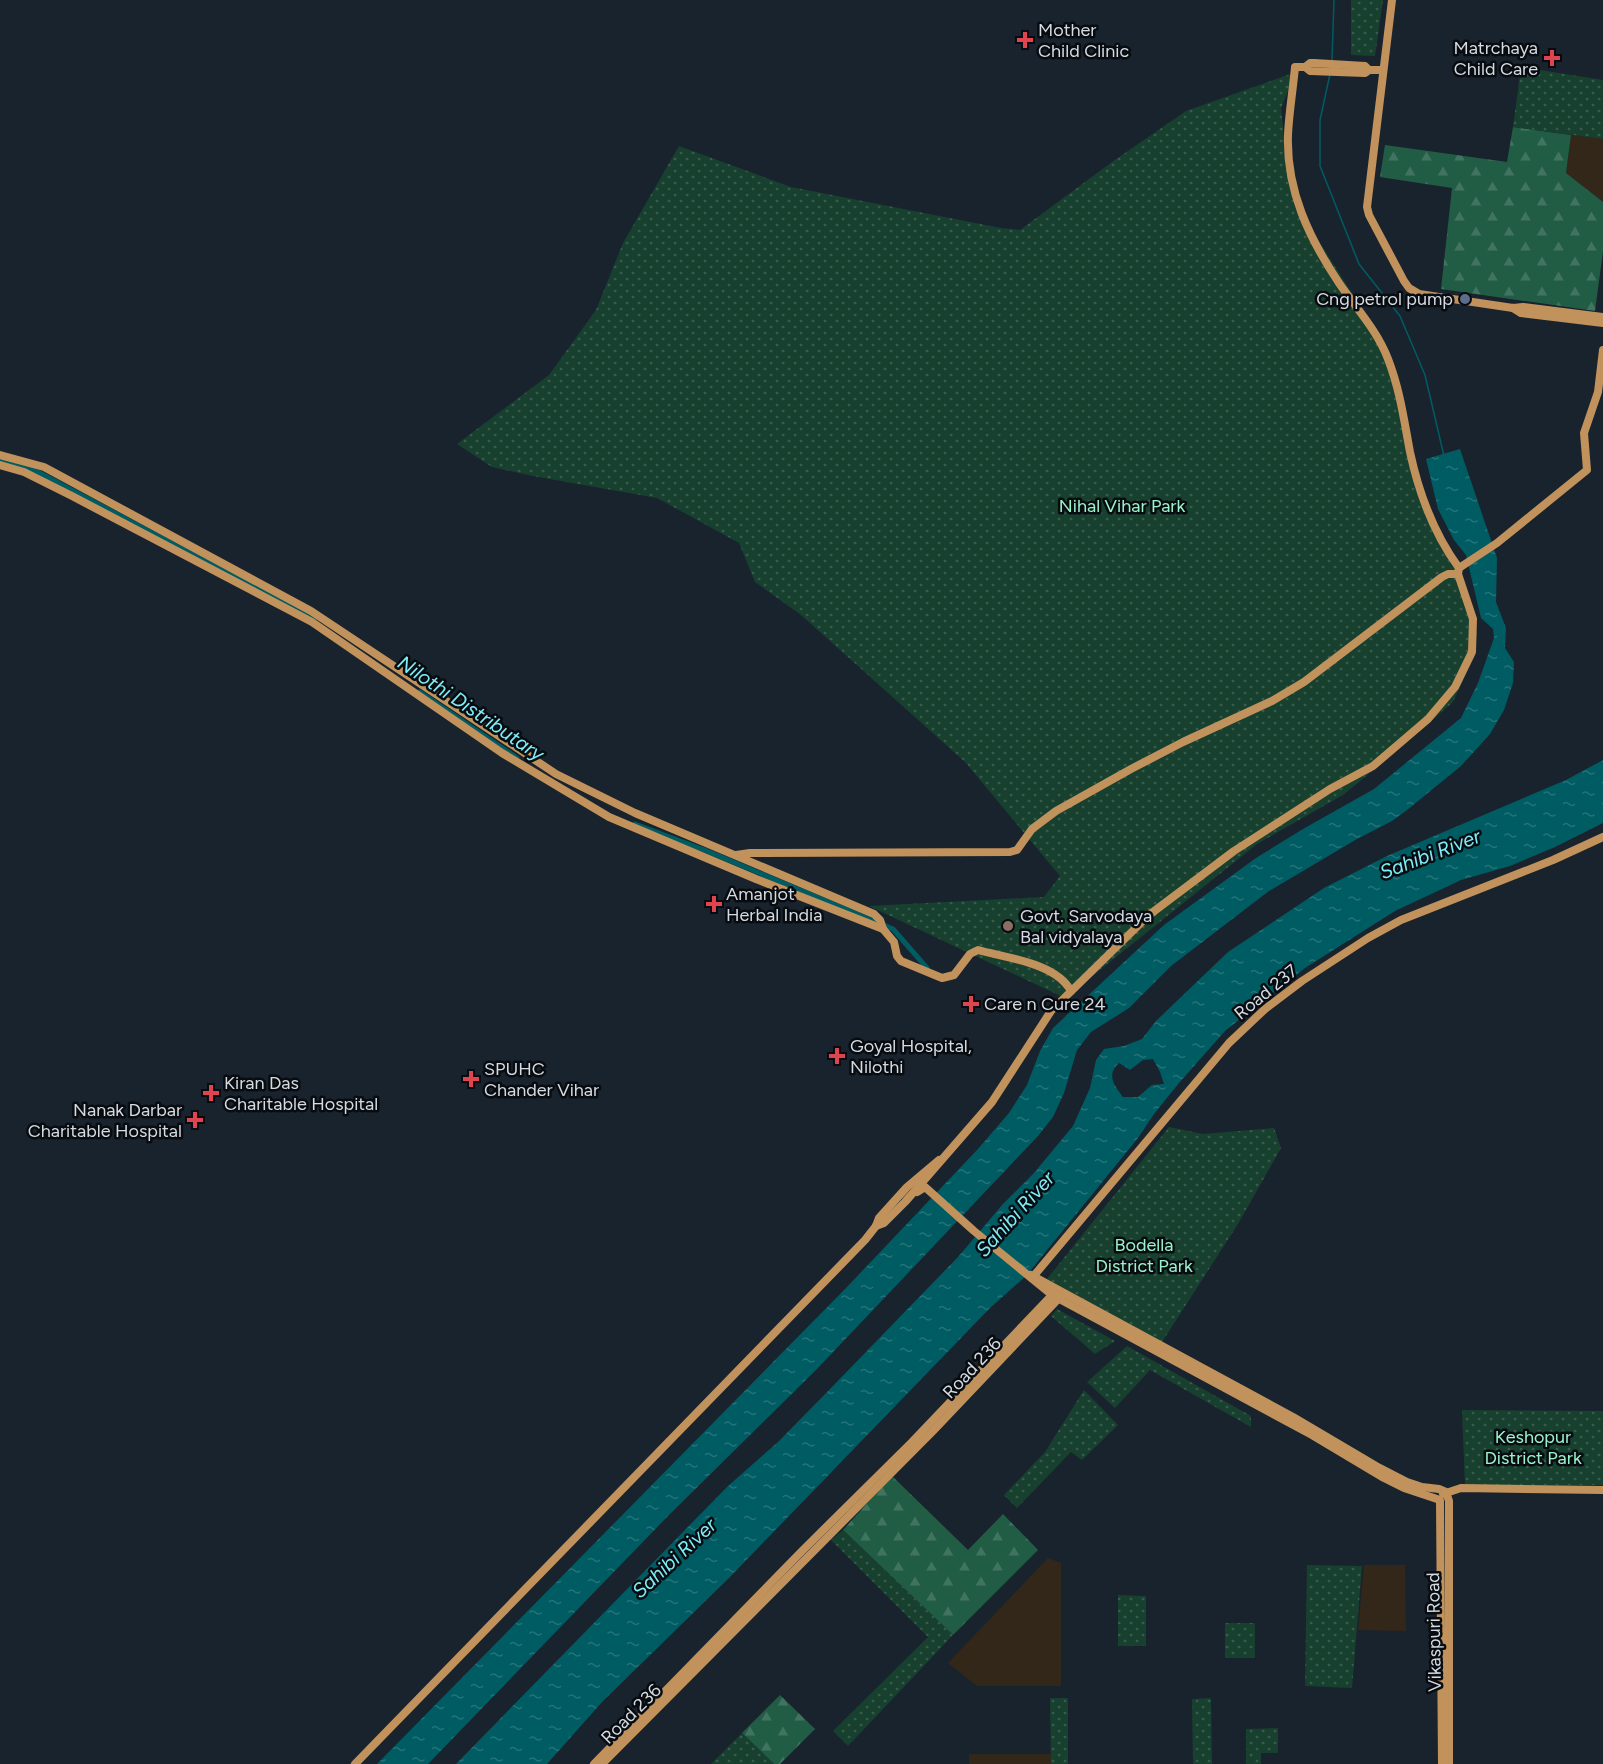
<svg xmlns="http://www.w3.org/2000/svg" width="1603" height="1764" font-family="Figtree,sans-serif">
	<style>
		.education { fill: #332719 }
		.forest { fill: url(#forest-firs) }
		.park { fill: url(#park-dots) }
		.water { fill: url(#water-ripples); fill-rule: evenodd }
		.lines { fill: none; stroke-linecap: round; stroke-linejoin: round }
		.stream { stroke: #005c63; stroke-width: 1.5 }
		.canal { stroke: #005c63; stroke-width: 5 }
		.secondary { stroke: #c1925c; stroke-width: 8 }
		.health-dot { fill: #e0444e; stroke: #080c10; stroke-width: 2 }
		.service-dot { fill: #5c6f8a; stroke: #080c10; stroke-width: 2 }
		.education-dot { fill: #8d6e63; stroke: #080c10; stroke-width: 2 }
		.labels { text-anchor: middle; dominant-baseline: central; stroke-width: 5; stroke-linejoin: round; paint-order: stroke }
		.poi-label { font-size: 18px; fill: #d4dbe2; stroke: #080c10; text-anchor: start }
		.park-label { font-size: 18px; fill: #9af4cb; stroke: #080c10 }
		.street-label { font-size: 18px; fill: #d4dbe2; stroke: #080c10 }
		.water-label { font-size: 20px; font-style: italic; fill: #7dedf7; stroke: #080c10 }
	</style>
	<defs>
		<pattern id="forest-firs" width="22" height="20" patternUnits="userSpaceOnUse" patternTransform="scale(1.5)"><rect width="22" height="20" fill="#215d45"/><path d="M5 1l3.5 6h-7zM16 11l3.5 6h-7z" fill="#407460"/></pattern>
		<pattern id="park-dots" width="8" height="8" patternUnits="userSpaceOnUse" patternTransform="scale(1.5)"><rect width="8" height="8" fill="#17402f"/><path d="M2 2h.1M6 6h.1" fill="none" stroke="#385b4d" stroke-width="1.8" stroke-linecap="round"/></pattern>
		<pattern id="water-ripples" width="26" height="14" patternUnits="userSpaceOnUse" patternTransform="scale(1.5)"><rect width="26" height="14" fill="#005c63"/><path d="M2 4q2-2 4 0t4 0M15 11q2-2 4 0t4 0" fill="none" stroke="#247379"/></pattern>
	</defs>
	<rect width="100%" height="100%" fill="#19232d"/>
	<g class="education">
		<polygon points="1571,135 1603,139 1603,202 1566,173"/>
		<polygon points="1048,1558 1061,1563 1061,1686 977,1686 948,1663"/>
		<polygon points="1364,1565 1405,1565 1406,1631 1358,1630"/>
		<rect x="969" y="1754" width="82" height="10"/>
	</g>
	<g class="forest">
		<polygon points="1513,127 1571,135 1566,173 1603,202 1603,251 1595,311 1441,289 1452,188 1380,177 1385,145 1507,162"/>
		<polygon points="892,1476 968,1550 1003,1514 1038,1550 953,1635 843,1530"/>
		<polygon points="780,1695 815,1729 780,1764 774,1764 742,1733"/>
	</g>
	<g class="park">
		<polygon points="1351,0 1383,0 1375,56 1351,55"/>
		<polygon points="1521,67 1603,80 1603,139 1513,127"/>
		<polygon points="1296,72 1281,108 1285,147 1304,218 1389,351 1414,469 1459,576 1477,634 1471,663 1453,702 1394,753 1343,795 1257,844 1065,998 869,906 1044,897 1060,876 965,762 801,615 755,582 739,543 657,498 533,476 492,467 457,444 549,375 596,310 623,243 679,146 791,187 1001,228 1020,230 1112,162 1186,111"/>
		<polygon points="1169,1127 1203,1134 1274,1128 1281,1148 1238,1224 1162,1342 1047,1279"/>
		<polygon points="1057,1309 1115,1341 1095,1354 1051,1316"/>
		<polygon points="1127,1346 1251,1416 1251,1427 1150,1370 1115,1408 1087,1382"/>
		<polygon points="1084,1390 1118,1425 1082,1460 1071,1452 1017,1508 1004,1495 1045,1452"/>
		<polygon points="1462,1410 1603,1411 1603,1485 1465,1485"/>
		<polygon points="843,1530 953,1635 848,1746 833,1731 928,1637 831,1540"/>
		<polygon points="1307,1565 1362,1566 1352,1688 1305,1686"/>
		<polygon points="1118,1595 1146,1596 1146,1646 1118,1646"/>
		<rect x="1225" y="1623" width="30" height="35"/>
		<polygon points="1050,1698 1068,1698 1068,1764 1051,1764"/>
		<polygon points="1211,1698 1212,1764 1193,1764 1192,1699"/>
		<polygon points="1278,1728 1278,1753 1261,1753 1261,1764 1246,1764 1246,1729"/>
		<polygon points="742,1733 774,1764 711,1764"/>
	</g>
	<g class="water">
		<polygon points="1460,449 1497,558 1496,602 1506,628 1505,648 1514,662 1513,683 1504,710 1490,734 1461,766 1407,810 1392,821 1357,839 1269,891 1171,966 1129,1008 1091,1032 1077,1050 1064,1093 1053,1117 1038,1136 817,1369 668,1516 428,1764 377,1764 846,1288 977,1150 1009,1113 1027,1085 1040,1051 1053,1028 1164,925 1256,858 1303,829 1374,789 1461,718 1478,683 1494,638 1493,629 1481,618 1466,555 1454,540 1438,509 1426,459"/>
		<path d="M 1603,760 L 1603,823 L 1555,847 L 1510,866 L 1461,880 L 1395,911 L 1305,968 L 1225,1031 L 1179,1083 L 1154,1114 L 1138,1138 L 1026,1276 L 990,1308 L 729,1578 L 603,1701 L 547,1764 L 456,1764 L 727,1487 L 778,1442 L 830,1389 L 958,1257 L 1003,1204 L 1034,1173 L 1073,1126 L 1090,1088 L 1096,1060 L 1104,1049 L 1124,1046 L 1142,1039 L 1156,1021 L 1228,952 L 1324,888 L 1387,856 L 1566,780 ZM 1153,1059 L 1160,1072 L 1164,1084 L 1152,1085 L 1138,1097 L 1123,1097 C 1114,1085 1106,1075 1119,1063 L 1130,1070 L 1143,1060 Z"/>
	</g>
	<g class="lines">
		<g class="stream">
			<polyline points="1332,60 1334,0"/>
			<polyline points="1330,74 1320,120 1320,166 1359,264 1400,316 1425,375 1444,456"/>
		</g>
		<g class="canal">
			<polyline points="0,461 36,471 314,619"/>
			<polyline points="420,692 517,758"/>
			<polyline points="635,824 707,851 893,929 927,968"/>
		</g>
		<g class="secondary">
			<polyline points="1392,0 1367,207 1369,215 1404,281 1409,288 1419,294 1513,308 1523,307 1603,317"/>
			<polyline points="1305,67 1310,63 1314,63 1365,66 1369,70"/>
			<path d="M 1382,70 L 1369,70 L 1365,73 L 1310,71 L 1305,67 L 1295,67 C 1293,90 1289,112 1288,135 C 1286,190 1309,238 1339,283 C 1356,308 1377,330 1388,359 C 1400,390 1404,420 1410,452 C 1419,494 1434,534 1459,568"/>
			<polyline points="1513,308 1521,313 1603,323"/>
			<path d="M 0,455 L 44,467 L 311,611 L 556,774 L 635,813 L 874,914 L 880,920 L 883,929 L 894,942 L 897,956 L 901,961 L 942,978 L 954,975 L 970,954 L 978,950 C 1007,958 1056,963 1071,991"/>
			<polyline points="0,465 24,472 72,496 312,622 502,753 609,817 756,879 883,929"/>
			<polyline points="736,855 750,853 1010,852 1017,850 1032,829 1056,811 1131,769 1183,742 1272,701 1304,682 1442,577 1448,574 1458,574"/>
			<polyline points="917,1192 925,1187 974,1231 1052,1295 1312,1435 1384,1478 1404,1488 1440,1500 1442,1764"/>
			<polyline points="876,1226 884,1223 905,1202 992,1102 1051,1011 1149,915 1234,851 1330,789 1373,766 1428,719 1455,687 1472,652 1473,619 1458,574 1459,568 1497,543 1587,470 1584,433 1598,392 1603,350"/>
			<polyline points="1031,1275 1293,1417 1376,1466 1407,1482 1422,1487 1439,1489 1446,1492 1449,1501 1449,1764"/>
			<polyline points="1032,1278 1229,1043 1265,1009 1302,981 1368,938 1401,920 1553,860 1603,837"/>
			<polyline points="1443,1494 1461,1488 1603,1490"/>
			<polyline points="355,1764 865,1240 876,1226 879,1218 907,1187 939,1160"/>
			<polyline points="594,1764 803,1550 912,1442 1054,1293"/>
			<polyline points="602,1764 933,1431 1061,1296"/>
		</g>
	</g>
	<g class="health-dot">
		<path d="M1022 31h6v6h6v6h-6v6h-6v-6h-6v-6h6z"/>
		<path d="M1549 49h6v6h6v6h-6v6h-6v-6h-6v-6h6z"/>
		<path d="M711 895h6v6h6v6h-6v6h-6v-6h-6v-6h6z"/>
		<path d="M968 995h6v6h6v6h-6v6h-6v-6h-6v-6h6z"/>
		<path d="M834 1047h6v6h6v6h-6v6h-6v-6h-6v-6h6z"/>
		<path d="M468 1070h6v6h6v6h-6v6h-6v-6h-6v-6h6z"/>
		<path d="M208 1084h6v6h6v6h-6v6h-6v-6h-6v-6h6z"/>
		<path d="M192 1111h6v6h6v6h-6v6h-6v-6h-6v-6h6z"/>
	</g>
	<circle class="service-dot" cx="1465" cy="299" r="6"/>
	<circle class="education-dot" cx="1008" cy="926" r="6"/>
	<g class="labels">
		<g class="poi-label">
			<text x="1038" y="30">Mother<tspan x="1038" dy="21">Child Clinic</tspan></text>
			<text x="1538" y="48" text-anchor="end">Matrchaya<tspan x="1538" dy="21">Child Care</tspan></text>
			<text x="1453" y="299" text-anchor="end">Cng petrol pump</text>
			<text x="726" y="894">Amanjot<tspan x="726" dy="21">Herbal India</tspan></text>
			<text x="1020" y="916">Govt. Sarvodaya<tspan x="1020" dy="21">Bal vidyalaya</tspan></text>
			<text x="984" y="1004">Care n Cure 24</text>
			<text x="850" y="1046">Goyal Hospital,<tspan x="850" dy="21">Nilothi</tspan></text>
			<text x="484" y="1069">SPUHC<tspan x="484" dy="21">Chander Vihar</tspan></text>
			<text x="224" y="1083">Kiran Das<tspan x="224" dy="21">Charitable Hospital</tspan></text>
			<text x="182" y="1110" text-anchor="end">Nanak Darbar<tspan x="182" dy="21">Charitable Hospital</tspan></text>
		</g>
		<g class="park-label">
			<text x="1122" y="506">Nihal Vihar Park</text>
			<text x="1144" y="1245">Bodella<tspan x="1144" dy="21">District Park</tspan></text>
			<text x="1533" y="1437">Keshopur<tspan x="1533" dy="21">District Park</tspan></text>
		</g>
		<g class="street-label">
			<text transform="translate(1266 992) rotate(-39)">Road 237</text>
			<text transform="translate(972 1368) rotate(-47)">Road 236</text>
			<text transform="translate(1434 1632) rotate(-91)">Vikaspuri Road</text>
			<text transform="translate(631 1714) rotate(-45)">Road 236</text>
		</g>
		<g class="water-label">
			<text transform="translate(471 708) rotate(34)">Nilothi Distributary</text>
			<text transform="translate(1430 854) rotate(-21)">Sahibi River</text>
			<text transform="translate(1015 1214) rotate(-48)">Sahibi River</text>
			<text transform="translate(674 1558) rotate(-43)">Sahibi River</text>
		</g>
	</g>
</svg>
